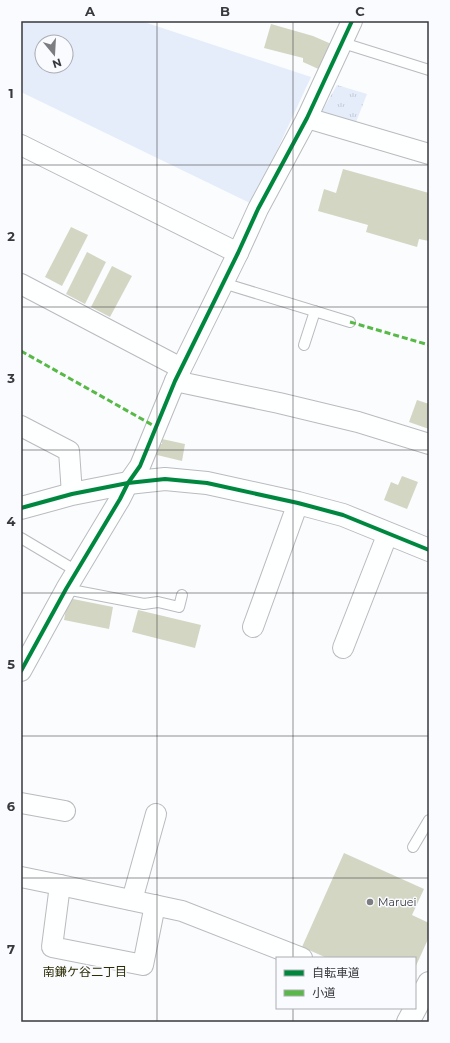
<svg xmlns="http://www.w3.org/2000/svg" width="450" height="1043" font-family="Montserrat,'Noto Sans JP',sans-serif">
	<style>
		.grass { fill: #e5ecfa; fill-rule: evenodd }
		.park { fill: url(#park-tufts) }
		.building { fill: #d4d6c4 }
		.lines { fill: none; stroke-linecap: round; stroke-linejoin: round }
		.service-casing { stroke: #b9bbbe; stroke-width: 12 }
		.minor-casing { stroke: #b9bbbe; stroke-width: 22 }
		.tertiary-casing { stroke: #b9bbbe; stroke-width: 24 }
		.primary-casing { stroke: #b9bbbe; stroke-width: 24 }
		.service { stroke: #feffff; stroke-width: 10 }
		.minor { stroke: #feffff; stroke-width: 20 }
		.tertiary { stroke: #feffff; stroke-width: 22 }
		.primary { stroke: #feffff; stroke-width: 22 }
		.quiet { stroke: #58b947; stroke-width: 3; stroke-dasharray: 6 3; stroke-linecap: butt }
		.cycleway-casing { stroke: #f9fbff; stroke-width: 6 }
		.cycleway { stroke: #00873e; stroke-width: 4 }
		.grid { fill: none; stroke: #37393d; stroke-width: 1; stroke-opacity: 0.55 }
		.poi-dot { fill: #7b7d81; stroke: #f9fbff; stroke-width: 1.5 }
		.labels { text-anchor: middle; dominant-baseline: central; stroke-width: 3; stroke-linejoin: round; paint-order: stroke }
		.poi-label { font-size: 11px; fill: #37393d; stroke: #f9fbff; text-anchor: start }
		.neighbourhood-label { font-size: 12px; fill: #2b2c02; stroke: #f9fbff }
		.neatline { fill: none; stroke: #37393d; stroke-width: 1.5 }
		.grid-label { font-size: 13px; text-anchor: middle; font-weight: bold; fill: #37393d }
	</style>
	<defs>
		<pattern id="park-tufts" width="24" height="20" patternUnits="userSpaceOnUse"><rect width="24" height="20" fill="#e5ecfa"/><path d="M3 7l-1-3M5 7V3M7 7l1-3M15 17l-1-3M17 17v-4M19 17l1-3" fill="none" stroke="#c5cbd7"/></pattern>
	</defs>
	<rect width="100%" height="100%" fill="#fafcfe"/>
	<path class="grass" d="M 21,21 L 141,21 L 311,77 L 252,204 L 21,92 ZM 42,42 L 66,42 L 66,66 L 42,66 Z"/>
	<polygon class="park" points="337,85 367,94 356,122 321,113"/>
	<g class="building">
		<polygon points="271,24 313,36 336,46 325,72 303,62 303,58 264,48"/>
		<polygon points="343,169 429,193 429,241 419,239 417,247 366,232 368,225 318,211 324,189 336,193"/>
		<polygon points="71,227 88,235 62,286 45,277"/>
		<polygon points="87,252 106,262 85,304 66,294"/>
		<polygon points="112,266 132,276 110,317 91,307"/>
		<polygon points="417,400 429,404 429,429 409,422"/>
		<polygon points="162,439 185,444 182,461 157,455 160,444 162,444"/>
		<polygon points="402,476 418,482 407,509 384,500 391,482 398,485"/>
		<polygon points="68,598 113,607 109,629 64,620"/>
		<polygon points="138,610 201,625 195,648 132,632"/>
		<polygon points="344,853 424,889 412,915 429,923 429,937 415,968 415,958 327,958 302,947"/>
	</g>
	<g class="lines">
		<g class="service-casing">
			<g id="service">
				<polyline points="343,43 429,70"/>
				<polyline points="223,283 350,322"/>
				<polyline points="304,345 315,311"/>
				<polyline points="21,538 68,566"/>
				<polyline points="66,589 144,604 158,602 179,607 182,595"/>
				<polyline points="413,847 429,820"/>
			</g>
		</g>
		<g class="minor-casing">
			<g id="minor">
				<polyline points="307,118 429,154"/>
				<polyline points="21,145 238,253"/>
				<polyline points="21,284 181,368"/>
				<polyline points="175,381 279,403 358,422 429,444"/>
				<polyline points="21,426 69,451 72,494"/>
				<polyline points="253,627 298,503"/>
				<polyline points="343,648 388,533"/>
				<polyline points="21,671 66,589 120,499 128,483 140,466 175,381 238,253 258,209 307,118 352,21"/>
				<polyline points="21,803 65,811"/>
				<polyline points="21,877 60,885 182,911 302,958"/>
				<polyline points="60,885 52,947 143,965 155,905"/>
				<polyline points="132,900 156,814"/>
			</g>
		</g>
		<g class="tertiary-casing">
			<polyline id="tertiary" points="21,508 72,494 128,483 165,479 207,483 298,503 343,515 429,550"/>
		</g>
		<g class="primary-casing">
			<polyline id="primary" points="408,1022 429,983"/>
		</g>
		<use href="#service" class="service"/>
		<use href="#minor" class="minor"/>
		<use href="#tertiary" class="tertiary"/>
		<use href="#primary" class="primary"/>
		<g class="quiet">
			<polyline points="350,322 429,345"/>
			<polyline points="21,351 156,427"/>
		</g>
		<g class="cycleway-casing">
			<g id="cycleway">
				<polyline points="21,508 72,494 128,483 165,479 207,483 298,503 343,515 429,550"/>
				<polyline points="21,671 66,589 120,499 128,483 140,466 175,381 238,253 258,209 307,118 352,21"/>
			</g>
		</g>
		<use href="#cycleway" class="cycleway"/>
	</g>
	<path class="grid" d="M 157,21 L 157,1022M 293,21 L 293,958M 21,165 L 429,165M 21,307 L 429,307M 21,450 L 429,450M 21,593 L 429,593M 21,736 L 429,736M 21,878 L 429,878M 293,1008 L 293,1022"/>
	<circle class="poi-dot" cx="370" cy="902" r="4"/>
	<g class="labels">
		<g class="poi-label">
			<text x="378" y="902">Maruei</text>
		</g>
		<g class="neighbourhood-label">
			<text x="85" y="971">南鎌ケ谷二丁目</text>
		</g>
	</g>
	<rect width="450" height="1043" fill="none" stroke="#f9fbff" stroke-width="44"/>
	<rect x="276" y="957" width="140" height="52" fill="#f9fbff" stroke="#abadb1"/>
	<rect x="284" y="970" width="20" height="6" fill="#00873e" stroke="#abadb1"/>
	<text x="312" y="977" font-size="12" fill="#37393d">自転車道</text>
	<rect x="284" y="990" width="20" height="6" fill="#58b947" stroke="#abadb1"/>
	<text x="312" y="997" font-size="12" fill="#37393d">小道</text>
	<g transform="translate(54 54) rotate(162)"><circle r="19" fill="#f9fbff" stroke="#abadb1"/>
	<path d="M0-3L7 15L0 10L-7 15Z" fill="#7b7d81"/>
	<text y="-6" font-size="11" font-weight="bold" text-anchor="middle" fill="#37393d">N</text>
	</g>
	<rect x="22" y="22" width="406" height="999" class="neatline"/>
	<g class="grid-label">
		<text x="90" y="16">A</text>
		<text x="225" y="16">B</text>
		<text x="360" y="16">C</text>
		<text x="11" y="98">1</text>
		<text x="11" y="241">2</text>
		<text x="11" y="383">3</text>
		<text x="11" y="526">4</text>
		<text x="11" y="669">5</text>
		<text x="11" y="811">6</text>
		<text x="11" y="954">7</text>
	</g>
</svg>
